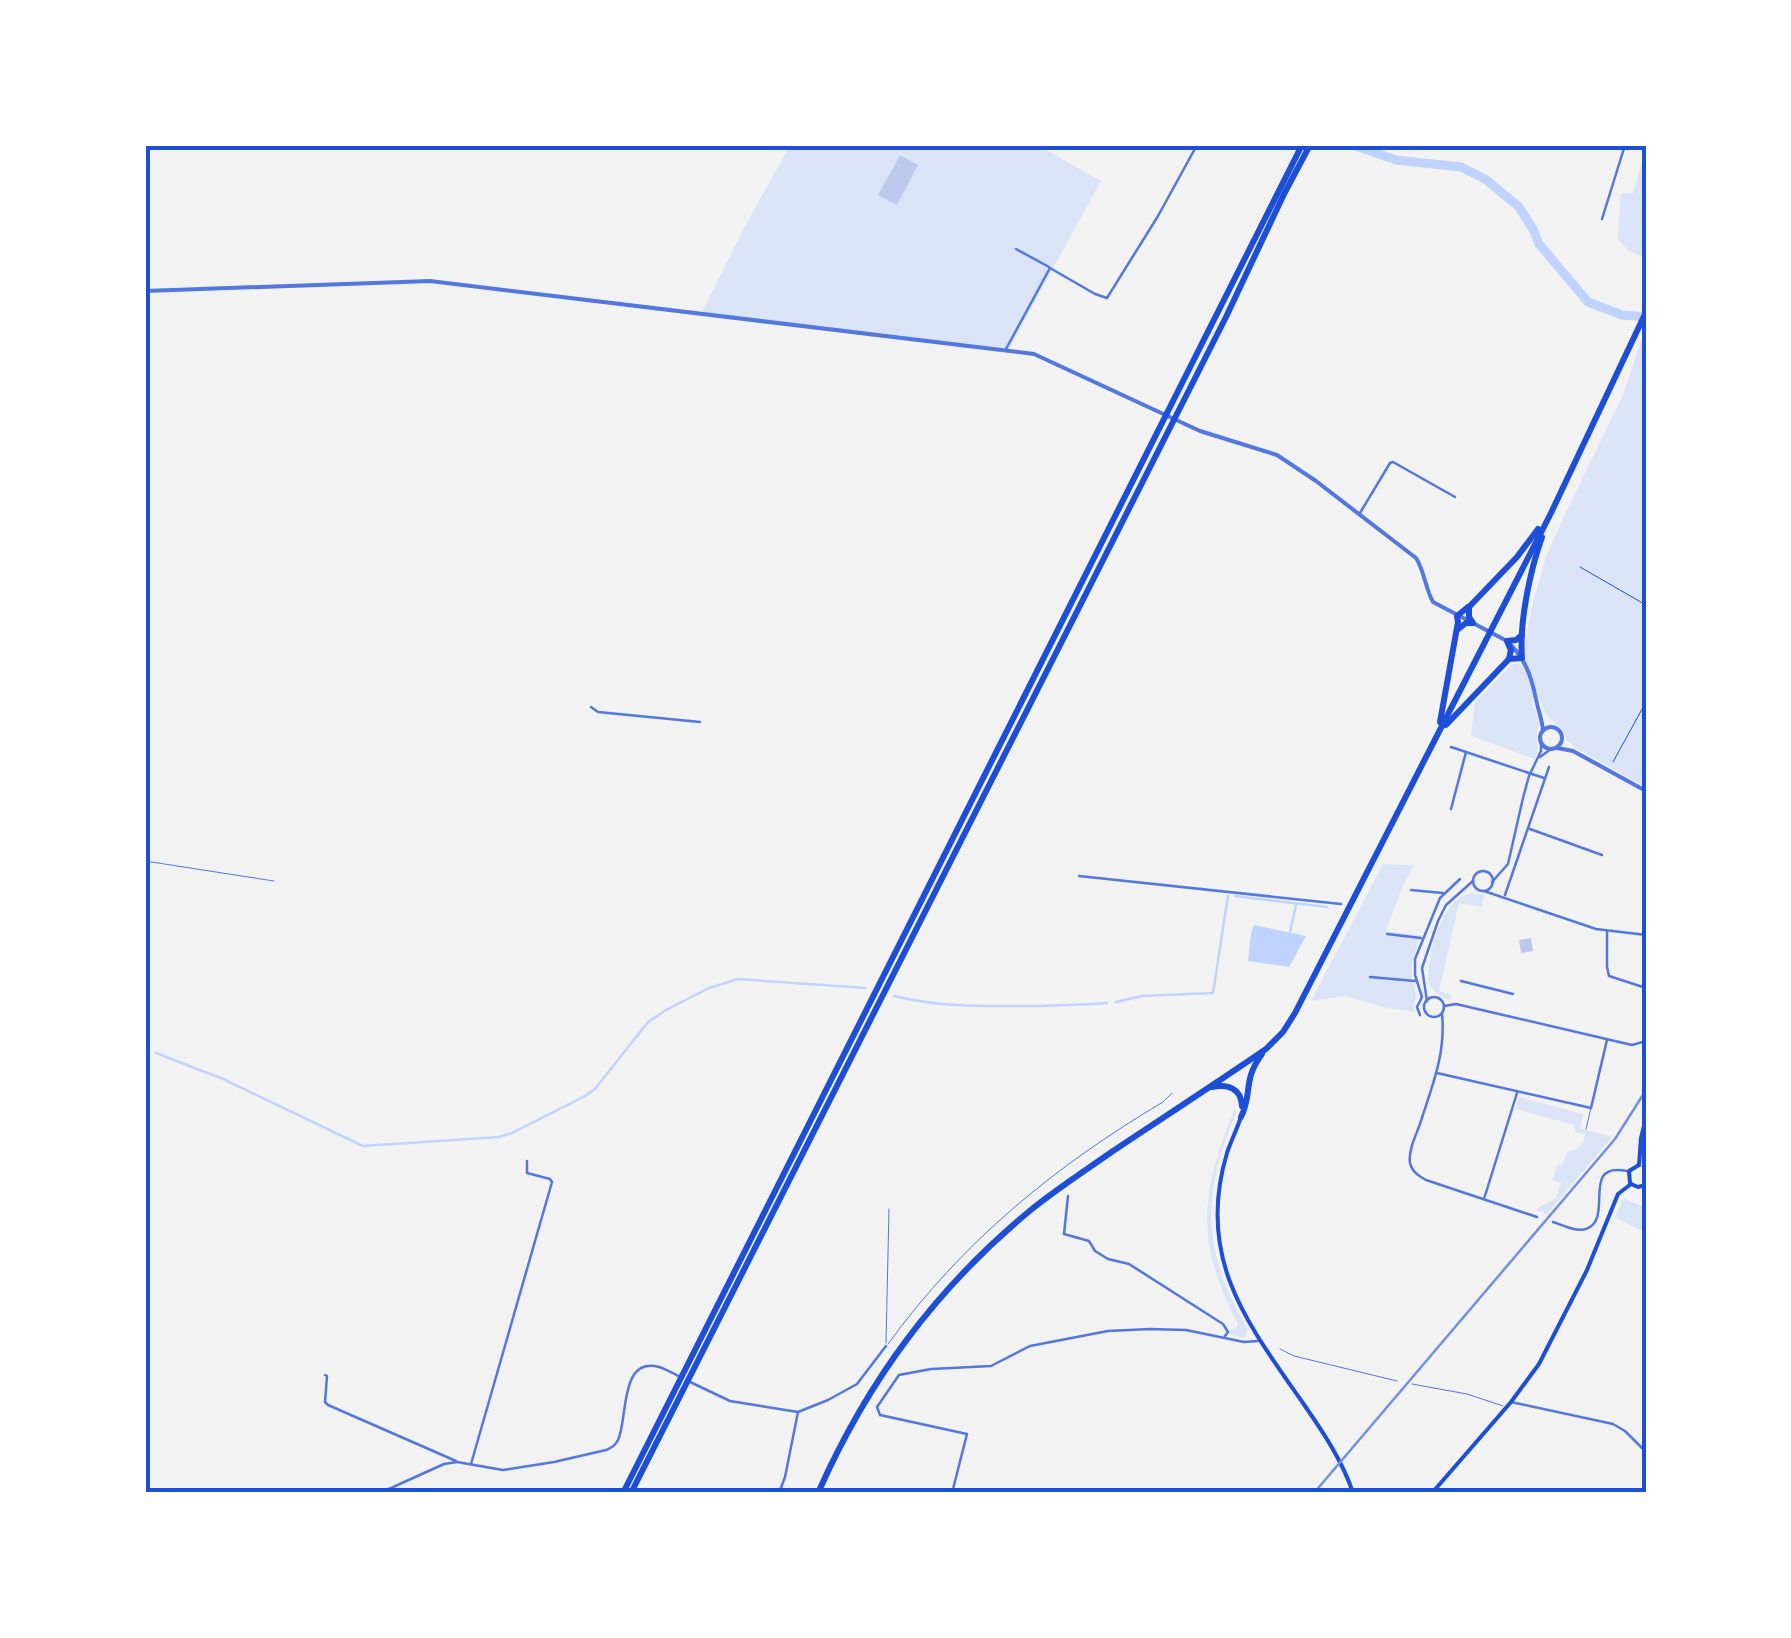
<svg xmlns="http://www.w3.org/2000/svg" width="1791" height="1638" font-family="'Playfair Display',serif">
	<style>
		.green { fill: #dbe4f7 }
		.water { fill: #bfd3fe }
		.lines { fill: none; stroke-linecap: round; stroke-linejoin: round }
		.stream { stroke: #bfd3fe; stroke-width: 2.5 }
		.river { stroke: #bfd3fe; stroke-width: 9 }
		.building { fill: #bdc9ec }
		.path { stroke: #1d4ed8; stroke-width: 1 }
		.service { stroke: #5277de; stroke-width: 1 }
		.minor { stroke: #5277de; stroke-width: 2.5 }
		.tertiary { stroke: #5277de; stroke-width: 4 }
		.secondary { stroke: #1d4ed8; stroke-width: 4 }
		.trunk { stroke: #1d4ed8; stroke-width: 6 }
		.motorway { stroke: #1d4ed8; stroke-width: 6 }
		.rail { stroke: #7290e2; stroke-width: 2.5 }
		.neatline { fill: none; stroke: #1d4ed8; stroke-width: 4 }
	</style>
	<rect width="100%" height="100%" fill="#f2f2f2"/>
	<g class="green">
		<polygon points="790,145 1037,145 1101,181 1007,352 702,312 743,230"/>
		<polygon points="1646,149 1646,258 1629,251 1618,239 1620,199 1622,193 1633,193"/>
		<path d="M 1641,342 L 1646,342 L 1646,787 L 1577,749 L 1567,741 L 1564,732 L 1546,714 L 1535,689 L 1532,703 L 1540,724 C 1533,735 1540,747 1535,759 L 1471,736 L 1475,702 L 1513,664 L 1519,664 L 1525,667 L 1522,660 L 1531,610 L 1546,557 L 1566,512 L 1622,397 Z"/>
		<path d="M 1383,864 L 1414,865 L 1402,888 L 1386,931 L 1421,935 C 1417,948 1410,961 1412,976 C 1413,989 1419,993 1413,1007 L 1415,1012 L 1387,1008 L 1345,996 L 1311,1001 Z"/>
		<path d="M 1470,893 L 1484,895 L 1482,907 L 1459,903 L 1439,991 L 1451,995 L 1450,1001 L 1437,994 L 1429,985 C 1426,958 1440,901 1470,893 Z"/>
		<path d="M 1519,1097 L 1583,1114 L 1580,1128 L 1612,1137 L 1547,1214 L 1535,1210 L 1556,1198 L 1561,1183 L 1552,1180 L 1558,1164 L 1562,1165 L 1567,1152 C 1577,1150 1585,1145 1585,1134 L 1576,1133 L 1574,1125 L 1516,1109 Z"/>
		<path d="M 1235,1108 L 1236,1113 C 1201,1196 1202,1251 1248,1330 L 1245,1338 L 1230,1334 L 1228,1331 L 1237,1327 L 1238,1324 C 1194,1241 1201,1192 1235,1108 Z"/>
		<polygon points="1623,1198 1646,1208 1646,1232 1615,1218"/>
	</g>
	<polygon class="water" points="1254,925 1306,936 1289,967 1248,961 1251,933"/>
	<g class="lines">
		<g class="stream">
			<polyline points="1235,896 1327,907"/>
			<polyline points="1290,932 1296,905"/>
			<path d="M 894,996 C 943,1008 987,1006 1036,1006 C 1060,1005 1083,1005 1107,1003"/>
			<polyline points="1116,1002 1142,996 1213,993 1228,896"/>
			<polyline points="156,1053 223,1079 363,1146 499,1137 512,1133 585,1096 595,1089 648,1022 666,1010 709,988 738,979 865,988"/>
		</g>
		<polyline class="river" points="1353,145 1396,160 1461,167 1485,179 1518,206 1533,229 1539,244 1588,302 1622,315 1646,317"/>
	</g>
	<g class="building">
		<polygon points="900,155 918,165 897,205 878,195"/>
		<polygon points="1531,938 1533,951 1521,953 1519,940"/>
	</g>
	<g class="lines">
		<g class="path">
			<polyline points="1580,567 1646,605"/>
			<polyline points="1613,762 1646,702"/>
		</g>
		<g class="service">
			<polyline points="145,861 274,881"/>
			<polyline points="1586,1129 1591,1108"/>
			<polyline points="886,1343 889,1209"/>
			<path d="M 888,1344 C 962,1242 1055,1166 1163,1102 L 1172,1093"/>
			<polyline points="1280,1349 1294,1356 1397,1381"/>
			<polyline points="1412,1384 1467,1394 1503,1406"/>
		</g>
		<g class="minor">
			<polyline points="1602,219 1625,145"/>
			<polyline points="1016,249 1049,267"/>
			<polyline points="1006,349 1050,268 1095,294 1107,298 1158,216 1197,145"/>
			<polyline points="1360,513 1390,463 1393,462 1455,497"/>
			<polyline points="591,707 598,712 700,722"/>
			<polyline points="1451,747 1544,778"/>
			<polyline points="1540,757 1551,749"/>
			<polyline points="1451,809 1466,752"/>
			<polyline points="1530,829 1602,855"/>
			<circle cx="1483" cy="881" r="10"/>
			<polyline points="1079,876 1341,904"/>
			<polyline points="1492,882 1508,864 1523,798 1529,776 1541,751 1541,743"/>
			<polyline points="1411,890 1443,893"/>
			<polyline points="1484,891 1596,929 1646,935"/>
			<polyline points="1505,895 1549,767"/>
			<polyline points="1607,932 1607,967 1609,976 1646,988"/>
			<polyline points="1387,934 1421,938"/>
			<polyline points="1370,977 1415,981"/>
			<polyline points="1461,981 1513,994"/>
			<circle cx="1434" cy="1007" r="10"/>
			<polyline points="1427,1001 1422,968 1438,921 1446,905 1473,881"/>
			<polyline points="1444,1006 1456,1004 1632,1045 1646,1041"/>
			<path d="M 1442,1014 C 1446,1054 1432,1086 1420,1124 C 1416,1135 1408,1151 1410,1163 C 1412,1172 1419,1176 1426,1180 L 1537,1217"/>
			<polyline points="1420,1015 1417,1007 1422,997 1415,975 1415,959 1440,898 1460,879"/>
			<polyline points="1437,1073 1591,1108 1607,1040"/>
			<polyline points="1068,1196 1064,1234 1089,1241 1095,1251 1108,1259 1129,1264 1223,1324 1228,1332 1225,1336"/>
			<polyline points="1484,1199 1517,1093"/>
			<path d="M 1553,1222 C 1562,1225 1576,1232 1586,1229 C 1615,1219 1579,1161 1627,1171"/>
			<polyline points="325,1375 327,1376 325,1402 328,1405 456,1461"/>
			<polyline points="688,1381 730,1401 798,1412 828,1400 857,1384 886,1346"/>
			<polyline points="1511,1402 1613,1424 1625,1431 1646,1452"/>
			<polyline points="471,1464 552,1182 550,1179 527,1173 527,1161"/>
			<path d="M 380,1493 L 444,1464 L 457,1462 L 503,1470 L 554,1462 L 606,1450 C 612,1447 614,1447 618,1440 C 628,1420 619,1356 659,1367 C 666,1369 674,1374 681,1377"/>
			<polyline points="779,1493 785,1477 798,1412"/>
			<polyline points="952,1493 967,1434 880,1415 877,1407 899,1375 931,1369 991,1366 1030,1346 1108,1331 1150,1329 1186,1330 1244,1342 1258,1341"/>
		</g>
		<g class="tertiary">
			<path d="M 145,291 L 430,281 L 1034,354 L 1200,431 L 1277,455 L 1316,481 L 1416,558 C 1425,572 1425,588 1433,602 L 1507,641 C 1525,658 1531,675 1536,699 C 1538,710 1542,719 1543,730"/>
			<circle cx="1551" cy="738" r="11"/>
			<polyline points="1557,748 1573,751 1646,791"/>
		</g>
		<g class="secondary">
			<path d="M 1241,1117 C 1237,1129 1231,1141 1227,1153 C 1195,1259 1248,1324 1305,1406 C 1323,1432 1343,1462 1353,1493"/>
			<polyline points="1639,1165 1641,1138 1646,1118"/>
			<polyline points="1630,1183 1629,1171 1639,1165"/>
			<polyline points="1631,1184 1638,1187 1646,1185"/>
			<polyline points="1432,1493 1511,1402 1539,1364 1587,1270 1618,1194 1631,1184"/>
		</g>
		<g class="trunk">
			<polyline points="1457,630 1466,623 1473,623 1469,617 1469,607 1517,557 1538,529"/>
			<path d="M 1509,659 L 1522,658 C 1519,623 1530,571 1542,537"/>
			<polyline points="1440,722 1458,622 1457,616 1468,607"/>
			<polyline points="1446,725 1509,659 1511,650 1507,641 1516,640 1522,635"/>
			<path d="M 1212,1087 C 1228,1084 1241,1088 1242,1106"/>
			<path d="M 1241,1117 C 1253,1093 1242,1081 1262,1054"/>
			<path d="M 818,1493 C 868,1380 937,1287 1032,1209 C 1058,1188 1086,1170 1113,1151 C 1164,1117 1215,1084 1266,1049 L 1283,1032 L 1295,1013 L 1551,513 L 1646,312"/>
		</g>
		<g class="motorway">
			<polyline points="623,1493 1302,145"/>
			<polyline points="631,1493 1226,317 1284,194 1310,145"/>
		</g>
		<polyline class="rail" points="1314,1493 1615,1139 1646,1090"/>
	</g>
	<rect width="1791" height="1638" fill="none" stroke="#ffffff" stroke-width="295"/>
	<rect x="148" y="148" width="1496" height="1342" class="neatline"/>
</svg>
